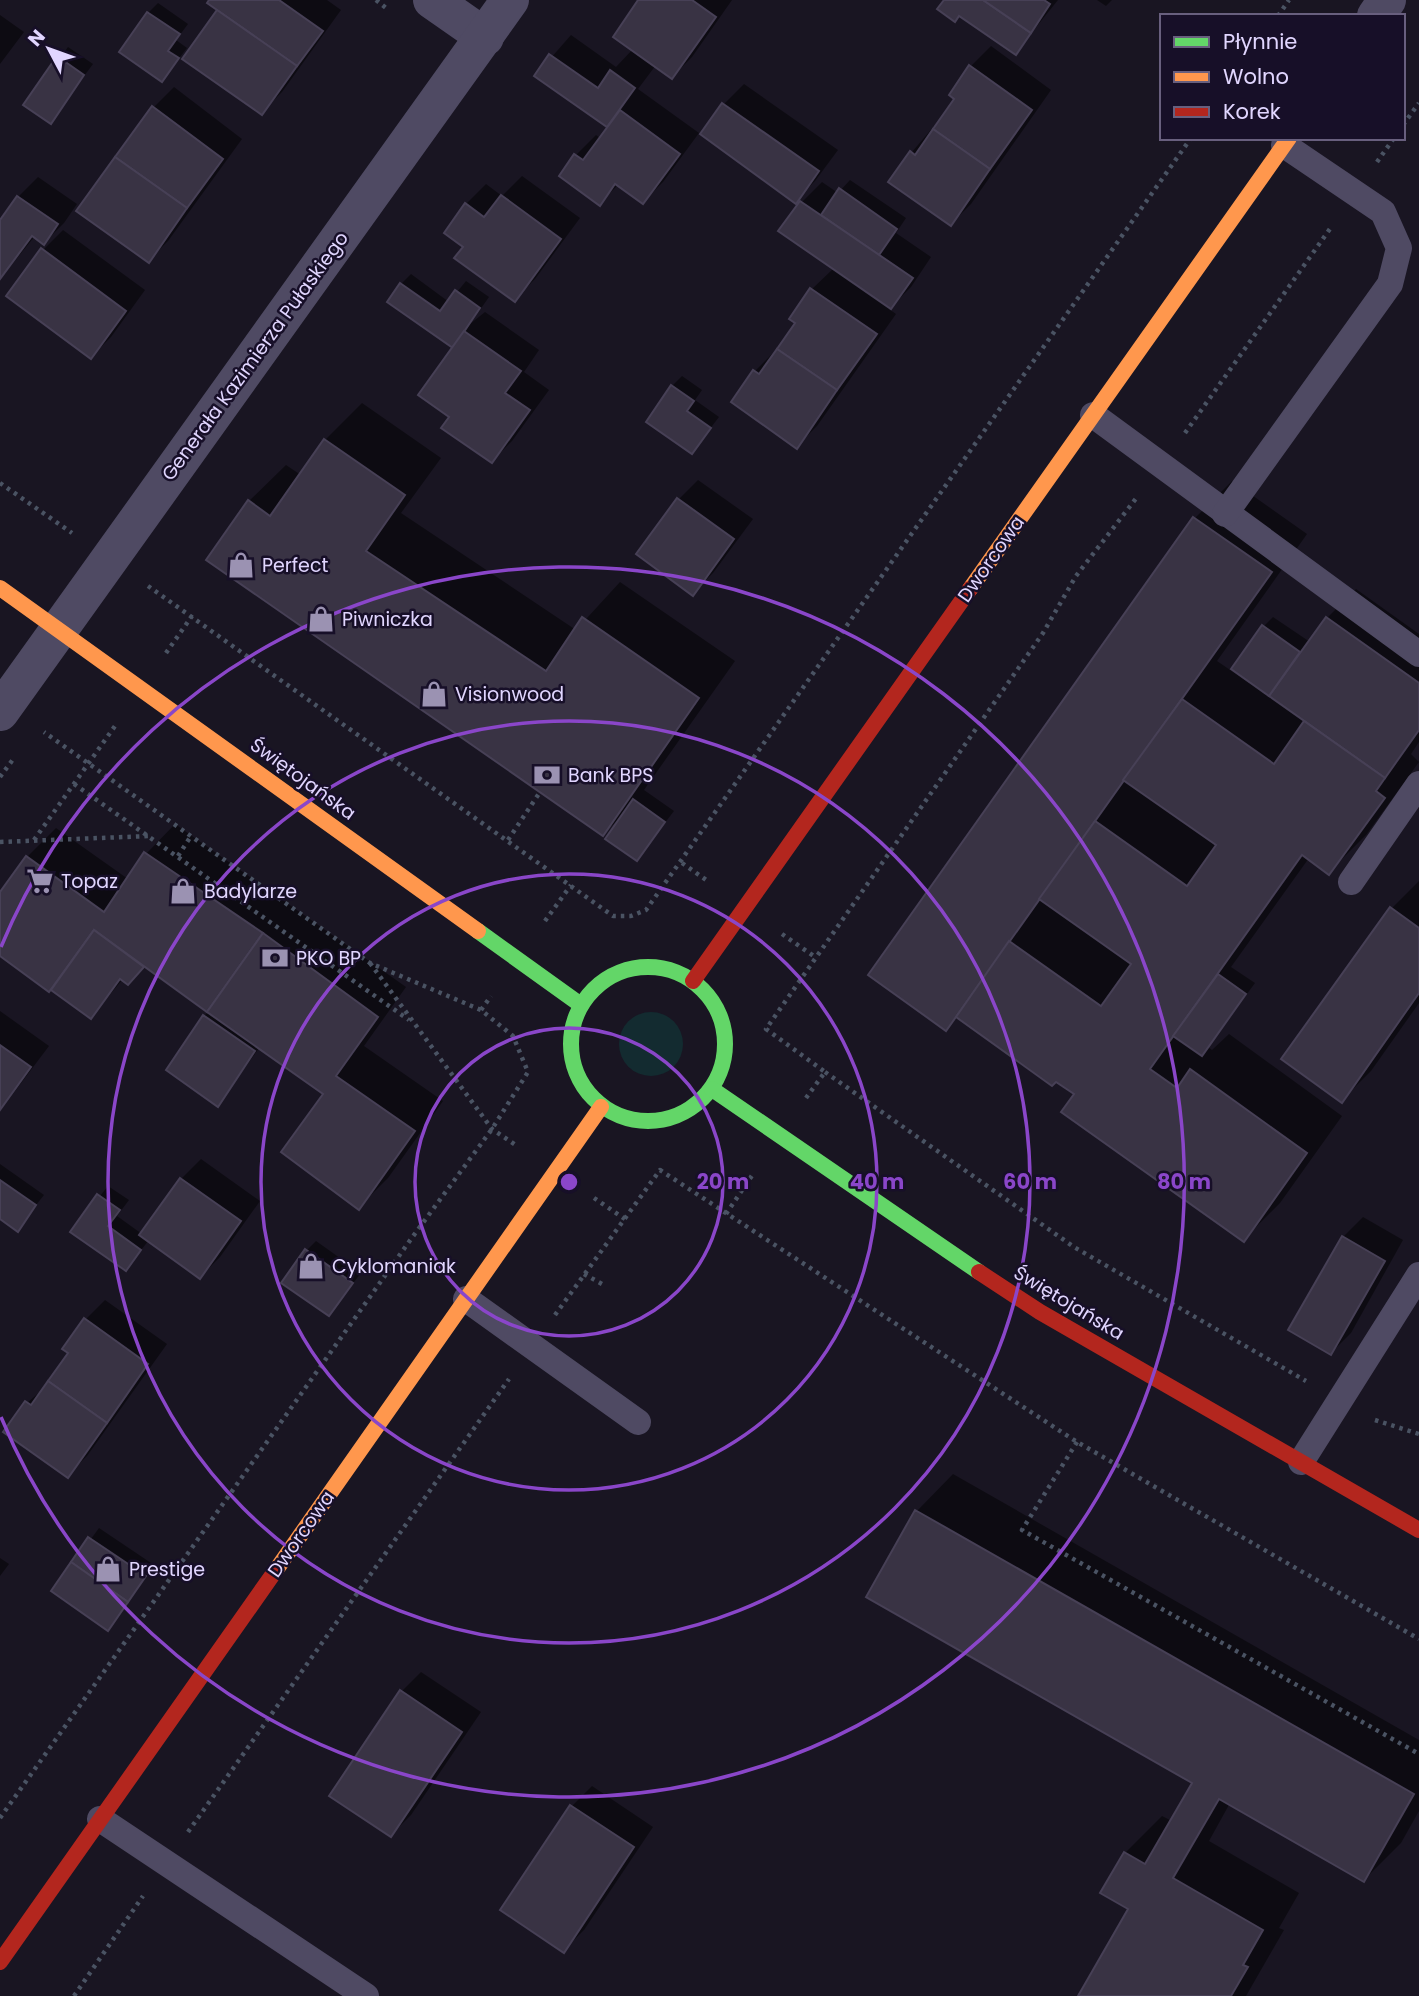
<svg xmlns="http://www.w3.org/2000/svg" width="1419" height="1996" font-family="Poppins,sans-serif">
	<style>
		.green { fill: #132b30 }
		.shadow { fill: #0007 }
		.building { fill: #393344; stroke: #474056; stroke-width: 2 }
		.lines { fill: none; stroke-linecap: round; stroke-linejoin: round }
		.path { stroke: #4a5363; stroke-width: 4.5; stroke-dasharray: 3.5 5; stroke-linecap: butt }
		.lane { stroke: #4f4a63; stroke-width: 26 }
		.street { stroke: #4f4a63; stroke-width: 38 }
		.fast { stroke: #63d668; stroke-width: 16 }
		.slow { stroke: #ff974d; stroke-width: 16 }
		.jam { stroke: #b3261e; stroke-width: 16 }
		.ring { fill: none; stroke: #8a46c9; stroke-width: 3.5 }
		.labels { text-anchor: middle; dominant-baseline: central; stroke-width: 5; stroke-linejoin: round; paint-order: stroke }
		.street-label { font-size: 19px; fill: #e1d6ff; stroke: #170f28 }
		.poi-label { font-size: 19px; fill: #e1d6ff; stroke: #170f28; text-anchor: start }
		.centre { fill: #8a46c9; stroke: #170f28; stroke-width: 3.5 }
		.ring-label { font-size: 21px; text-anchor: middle; font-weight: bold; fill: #8a46c9; stroke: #170f28; stroke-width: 5; stroke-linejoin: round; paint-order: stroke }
	</style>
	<rect width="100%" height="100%" fill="#191522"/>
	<circle class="green" cx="651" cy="1044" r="32"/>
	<g class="shadow">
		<polygon points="211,0 327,0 341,10 282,92 262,112 185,58 219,9"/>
		<polygon points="640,0 732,0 692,57 672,77 656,65 638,89 699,133 663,182 643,202 619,184 600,203 576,155 596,135 601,139 609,127 536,75 571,35 616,67 633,49"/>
		<polygon points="946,0 1058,0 1016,52"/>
		<polygon points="1097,0 1112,0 1106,6"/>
		<polygon points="158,3 188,24 176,40 187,48 162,80 148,13"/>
		<polygon points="0,15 24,32 0,64"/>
		<polygon points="991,46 1051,90 971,204 951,224 912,152 957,99 971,66"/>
		<polygon points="68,47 93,64 50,122 26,105"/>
		<polygon points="744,84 838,150 815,181 795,201 702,134 724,104"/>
		<polygon points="174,87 242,139 168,241 148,261 154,107"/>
		<polygon points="522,176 580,218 535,279 515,299 466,204 486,184 502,196"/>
		<polygon points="38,177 77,204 64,223 44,243 35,236 0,279 0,223 18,197"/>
		<polygon points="850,180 906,218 896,233 931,257 911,287 889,309 896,314 817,426 797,446 733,402 755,371 775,351 777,353 798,322 812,289 834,268 781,231 802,202 822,182 838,193"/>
		<polygon points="63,230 145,290 111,337 91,357 43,250"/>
		<polygon points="411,274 449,302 466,281 489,297 470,324 485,312 539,350 524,372 549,390 512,441 492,461 452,416 455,347 401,284"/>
		<polygon points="682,376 702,390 695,400 719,417 692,452 672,386"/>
		<polygon points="362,403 441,458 401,513 576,630 620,582 735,661 644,790 674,811 637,859 623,816 603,833 249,501 286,465 301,475 325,440"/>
		<polygon points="698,480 753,519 713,573 693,593 678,500"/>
		<polygon points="1232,481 1307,534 1217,661 1249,683 1264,626 1273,617 1310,642 1327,618 1356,589 1419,634 1419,742 1411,754 1419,762 1366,835 1329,872 1309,858 1231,967 1255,983 1208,1047 1212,1050 1229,1034 1342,1116 1280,1203 1243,1240 1076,1094 958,1017 946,1028 870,974 1195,518"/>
		<polygon points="175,824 406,987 364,1046 443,1101 388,1178 358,1208 326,1094 260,1047 217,1105 204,1016 209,1011 145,965 128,982 123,979 91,1017 0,954 0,895 27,857 56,828 128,879 146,854"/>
		<polygon points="1419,881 1419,1003 1371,1071 1341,1101 1391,909"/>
		<polygon points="0,1011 49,1046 0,1111"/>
		<polygon points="201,1159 260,1201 220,1257 200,1277 149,1240 126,1269 72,1231 108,1186 129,1200 117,1216 142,1234 181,1179"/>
		<polygon points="0,1164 44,1195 17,1229 0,1217"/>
		<polygon points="1363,1217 1403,1240 1351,1333 1331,1353 1343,1237"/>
		<polygon points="316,1241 361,1273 329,1314 306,1251"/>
		<polygon points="105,1300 167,1344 87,1456 67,1476 27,1403 49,1384 71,1353 85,1320"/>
		<polygon points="953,1474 1419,1740 1419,1811 1401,1843 1364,1880 1230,1803 1209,1841 1299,1893 1279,1928 1284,1930 1246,1996 1080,1996 1130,1908 1103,1893 1125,1853 1162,1816 1172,1821 1194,1782 917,1511"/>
		<polygon points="99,1528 154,1565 108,1629 53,1591"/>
		<polygon points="0,1558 9,1564 0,1576"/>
		<polygon points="421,1672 481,1712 411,1815 391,1835 401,1692"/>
		<polygon points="592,1786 653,1827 584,1930 564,1950 503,1910 572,1806"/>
	</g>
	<g class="building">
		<polygon points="209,0 279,0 323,31 297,66 207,3"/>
		<polygon points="638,0 692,0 716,17 672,79 613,37"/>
		<polygon points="944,0 983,0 1031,33 1016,55 959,16 955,22 937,9"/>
		<polygon points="983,0 1044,0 1050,4 1031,33"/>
		<polygon points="217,10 297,66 262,115 182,59"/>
		<polygon points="147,12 180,34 168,51 179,58 162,82 119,52"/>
		<polygon points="549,54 598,88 610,70 635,88 607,127 534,76"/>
		<polygon points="57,56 84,75 51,124 23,105"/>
		<polygon points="969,65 1032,110 990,169 933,129 954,99 949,95"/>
		<polygon points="722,103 819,171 796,204 700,134"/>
		<polygon points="152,106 223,159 187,208 115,157"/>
		<polygon points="620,110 680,154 643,204 615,184 600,206 559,176 574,154 583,160"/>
		<polygon points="933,129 990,169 951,226 888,182 910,151 915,155"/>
		<polygon points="115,157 187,208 149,263 76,211"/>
		<polygon points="839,188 897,229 879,255 821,215"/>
		<polygon points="501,195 561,239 515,302 454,258 463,247 444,233 465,203 484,217"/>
		<polygon points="17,196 58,224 44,245 32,236 0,279 0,220"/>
		<polygon points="800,201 913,278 891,309 778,231"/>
		<polygon points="41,248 126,311 91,359 6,296"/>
		<polygon points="400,283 440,311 455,290 480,308 453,348 387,302"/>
		<polygon points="810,288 877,334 837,390 777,349 795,323 789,319"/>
		<polygon points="464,331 521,371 505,393 530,410 492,463 441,428 449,417 418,395"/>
		<polygon points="777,349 837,390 797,449 731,402 753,370 759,374"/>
		<polygon points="671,385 694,401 687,411 711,428 692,454 646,422"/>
		<polygon points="324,439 405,495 366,551 546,671 582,617 699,698 603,836 206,560 248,500 270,516"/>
		<polygon points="677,498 734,539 693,596 636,554"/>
		<polygon points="1193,517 1272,572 946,1031 868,975"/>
		<polygon points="1326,617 1419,683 1419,730 1385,778 1269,696"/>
		<polygon points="1262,625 1300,652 1269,696 1231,669"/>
		<polygon points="1182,699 1274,764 1304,721 1385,778 1376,791 1385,798 1329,875 1302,855 1150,1069 1177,1088 1190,1069 1307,1153 1244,1242 1061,1112 1074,1094 1056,1082 1052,1086 956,1017 1009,941 1101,1006 1131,964 1039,899 1095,821 1187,886 1216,845 1123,780"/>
		<polygon points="633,799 665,822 637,861 605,839"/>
		<polygon points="144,852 263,933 207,1012 94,930 49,992 0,956 0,892 26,856 104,912"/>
		<polygon points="1390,907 1419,928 1419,993 1342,1103 1281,1059"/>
		<polygon points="94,930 144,967 128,985 120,979 91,1019 51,990"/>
		<polygon points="263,933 378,1017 336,1076 415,1131 359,1210 281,1152 323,1094 207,1012"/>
		<polygon points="1218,974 1246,994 1202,1056 1173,1036"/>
		<polygon points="203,1015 255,1051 218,1107 166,1070"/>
		<polygon points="0,1045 31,1067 0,1110"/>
		<polygon points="180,1178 241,1221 200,1279 139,1235"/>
		<polygon points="0,1180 36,1205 18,1232 0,1219"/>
		<polygon points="97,1194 120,1210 108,1226 141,1250 126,1271 70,1232"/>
		<polygon points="1342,1236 1385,1261 1331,1355 1288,1330"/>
		<polygon points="305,1249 353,1283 329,1316 281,1283"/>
		<polygon points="84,1318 148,1364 107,1423 48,1381 68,1353 62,1349"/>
		<polygon points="48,1381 107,1423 68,1478 3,1432 25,1401 31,1405"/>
		<polygon points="915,1510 1414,1794 1364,1882 1219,1799 1173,1878 1263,1930 1243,1965 1248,1967 1231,1996 1078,1996 1128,1909 1100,1893 1124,1852 1145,1864 1192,1783 866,1597"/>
		<polygon points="88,1537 146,1576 128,1602 71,1562"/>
		<polygon points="71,1562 128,1602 108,1631 51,1591"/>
		<polygon points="400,1690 462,1732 391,1837 329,1796"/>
		<polygon points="570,1805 634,1847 564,1953 500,1910"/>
	</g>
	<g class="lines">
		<g class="path">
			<polyline points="376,0 386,8"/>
			<polyline points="1278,16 1289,0"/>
			<polyline points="1403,125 1419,103"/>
			<polyline points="1377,162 1394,138"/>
			<polyline points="1185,433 1332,226"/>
			<polyline points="0,483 72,533"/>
			<polyline points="148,586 613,916 631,916 646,910 1191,138"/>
			<polyline points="166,653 192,616"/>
			<polyline points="0,777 14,758"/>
			<polyline points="74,784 409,1020"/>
			<polyline points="34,840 115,726"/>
			<polyline points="508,840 540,792"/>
			<polyline points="0,842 150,836"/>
			<polyline points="178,856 191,836"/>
			<polyline points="682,863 709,882"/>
			<polyline points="545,921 571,885"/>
			<polyline points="782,934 815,957"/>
			<polyline points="370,963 492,1129 517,1146"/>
			<polyline points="481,1010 491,996"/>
			<polyline points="825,1072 1074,1247 1306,1381"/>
			<polyline points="806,1098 825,1072 766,1029 1043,633 1076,576 1138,496"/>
			<polyline points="594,1198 625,1219"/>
			<polyline points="726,1214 753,1174"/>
			<polyline points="584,1274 602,1284"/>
			<polyline points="555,1315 660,1170 1077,1442 1419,1639"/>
			<polyline points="1375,1420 1419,1434"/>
			<polyline points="1077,1442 1022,1530 1419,1754"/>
			<polyline points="0,1818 411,1239 492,1129 528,1072 513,1036 481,1010 370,963 44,732"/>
			<polyline points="188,1832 509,1379"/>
			<polyline points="74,1996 143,1896"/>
		</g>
		<g class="lane">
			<polyline points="1093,415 1419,654"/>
			<polyline points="1225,514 1390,284 1399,248 1383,212 1284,145"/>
			<polyline points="1351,882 1419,784"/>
			<polyline points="466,1299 638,1422"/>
			<polyline points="1301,1462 1419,1275"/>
			<polyline points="100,1819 366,1996"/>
		</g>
		<g class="street">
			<polyline points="432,0 485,37"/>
			<polyline points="1376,16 1387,0"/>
			<polyline points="0,712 510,0"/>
		</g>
		<g class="fast">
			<polyline points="478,931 581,1005"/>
			<circle cx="648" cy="1044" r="77"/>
			<polyline points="712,1089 979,1272"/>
		</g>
		<g class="slow">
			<polyline points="0,588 478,931"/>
			<polyline points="970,589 1289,138"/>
			<polyline points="276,1570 601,1107"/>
		</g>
		<g class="jam">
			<polyline points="693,981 970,589"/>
			<polyline points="979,1272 1040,1312 1419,1530"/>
			<polyline points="0,1962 276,1570"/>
		</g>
	</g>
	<g class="ring">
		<circle cx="569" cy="1182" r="154"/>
		<circle cx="569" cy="1182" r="308"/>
		<circle cx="569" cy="1182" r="461"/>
		<path d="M1 947A615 615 0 1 1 1 1417"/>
	</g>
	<defs>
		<g id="shop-bare" transform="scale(2.1)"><path d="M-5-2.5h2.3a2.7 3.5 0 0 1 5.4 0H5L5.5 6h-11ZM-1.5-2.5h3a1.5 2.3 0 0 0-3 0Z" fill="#9b92b2" stroke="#170f28" stroke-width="2.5" paint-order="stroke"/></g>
		<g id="bank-bare" transform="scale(2.1)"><path d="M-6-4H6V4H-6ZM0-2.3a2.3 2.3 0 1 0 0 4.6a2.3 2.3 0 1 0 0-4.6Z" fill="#9b92b2" stroke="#170f28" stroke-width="2.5" paint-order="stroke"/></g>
		<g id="supermarket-bare" transform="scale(2.1)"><path d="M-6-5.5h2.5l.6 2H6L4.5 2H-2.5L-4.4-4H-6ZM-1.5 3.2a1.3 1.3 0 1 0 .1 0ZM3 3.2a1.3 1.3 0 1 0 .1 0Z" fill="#9b92b2" stroke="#170f28" stroke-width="2.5" paint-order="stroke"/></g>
	</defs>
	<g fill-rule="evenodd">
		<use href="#shop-bare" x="241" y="565"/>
		<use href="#shop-bare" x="321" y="619"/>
		<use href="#shop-bare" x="434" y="694"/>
		<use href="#bank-bare" x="547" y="775"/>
		<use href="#supermarket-bare" x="40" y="881"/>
		<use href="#shop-bare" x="183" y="891"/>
		<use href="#bank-bare" x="275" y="958"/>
		<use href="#shop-bare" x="311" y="1266"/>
		<use href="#shop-bare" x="108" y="1569"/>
	</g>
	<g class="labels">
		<g class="street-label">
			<text transform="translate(255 356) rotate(-54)">Generała Kazimierza Pułaskiego</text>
			<text transform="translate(991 559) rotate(-55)">Dworcowa</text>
			<text transform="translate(303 779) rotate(36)">Świętojańska</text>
			<text transform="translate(1069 1303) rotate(31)">Świętojańska</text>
			<text transform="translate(301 1534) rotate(-55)">Dworcowa</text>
		</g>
		<g class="poi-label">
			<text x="262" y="565">Perfect</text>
			<text x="342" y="619">Piwniczka</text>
			<text x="455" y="694">Visionwood</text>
			<text x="568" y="775">Bank BPS</text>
			<text x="61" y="881">Topaz</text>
			<text x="204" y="891">Badylarze</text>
			<text x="296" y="958">PKO BP</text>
			<text x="332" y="1266">Cyklomaniak</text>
			<text x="129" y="1569">Prestige</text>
		</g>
	</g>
	<circle cx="569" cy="1182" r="10" class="centre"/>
	<g class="ring-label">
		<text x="723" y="1189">20 m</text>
		<text x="877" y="1189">40 m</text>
		<text x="1030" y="1189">60 m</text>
		<text x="1184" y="1189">80 m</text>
	</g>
	<rect x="1160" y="14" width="245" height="126" fill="#170f28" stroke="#685f7e" stroke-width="2"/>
	<rect x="1174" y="37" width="35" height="10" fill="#63d668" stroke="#685f7e" stroke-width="2"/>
	<text x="1223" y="49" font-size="21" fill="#e1d6ff">Płynnie</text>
	<rect x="1174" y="72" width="35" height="10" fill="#ff974d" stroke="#685f7e" stroke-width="2"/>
	<text x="1223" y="84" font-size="21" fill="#e1d6ff">Wolno</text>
	<rect x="1174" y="107" width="35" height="10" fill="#b3261e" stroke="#685f7e" stroke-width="2"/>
	<text x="1223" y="119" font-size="21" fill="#e1d6ff">Korek</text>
	<g transform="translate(49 49) rotate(311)" stroke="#170f28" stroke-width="5" paint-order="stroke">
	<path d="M0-5L12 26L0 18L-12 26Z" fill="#e1d6ff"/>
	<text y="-10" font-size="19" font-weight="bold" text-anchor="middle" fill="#e1d6ff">N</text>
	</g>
</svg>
